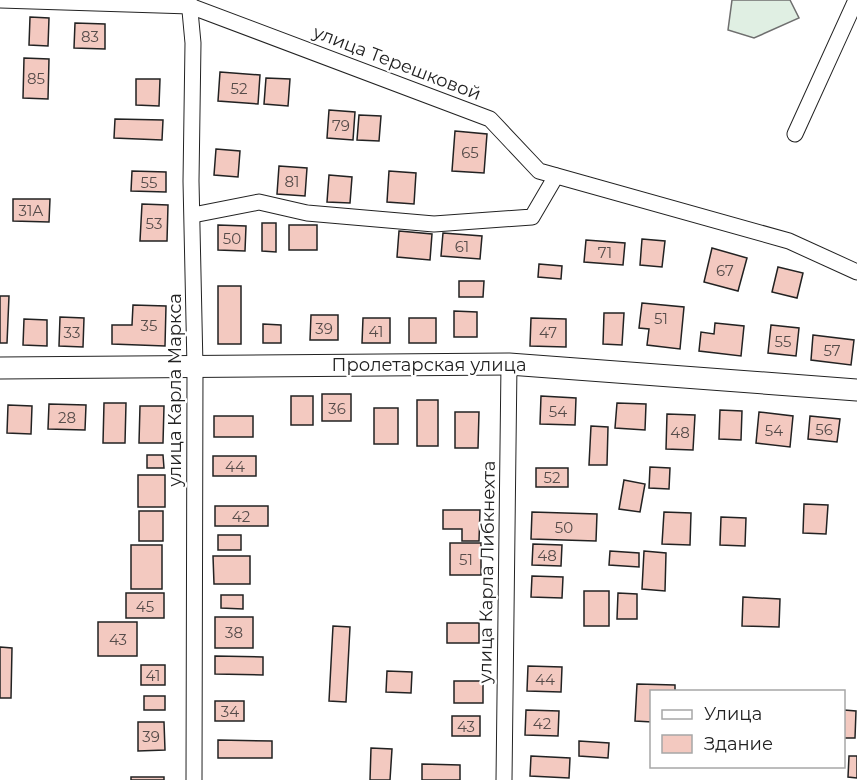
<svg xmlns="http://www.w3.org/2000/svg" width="857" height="780" font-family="Montserrat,sans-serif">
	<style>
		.green { fill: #e0efe3; stroke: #6f6f6f; stroke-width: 1.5 }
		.building { fill: #f3c9c0; stroke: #222; stroke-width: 1.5 }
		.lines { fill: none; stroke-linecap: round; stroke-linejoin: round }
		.street-casing { stroke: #222; stroke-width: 17 }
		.secondary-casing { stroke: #222; stroke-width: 23 }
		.street { stroke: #fff; stroke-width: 15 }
		.secondary { stroke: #fff; stroke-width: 21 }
		.labels { text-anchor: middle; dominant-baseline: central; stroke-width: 4.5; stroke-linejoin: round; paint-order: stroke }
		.number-label { font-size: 15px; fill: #564c4a }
		.street-label { font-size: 18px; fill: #222; stroke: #fff }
	</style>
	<rect width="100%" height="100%" fill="#fff"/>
	<polygon class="green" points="732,0 790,0 799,18 754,38 728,30"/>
	<g class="building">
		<polygon points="30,17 49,18 48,46 29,45"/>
		<polygon points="75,23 105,24 105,49 74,48"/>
		<polygon points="24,58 49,59 48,99 23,98"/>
		<polygon points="220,72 260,75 258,104 218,101"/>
		<polygon points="266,78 290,79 288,106 264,104"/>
		<polygon points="136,79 160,79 159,106 136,105"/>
		<polygon points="329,110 355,112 353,140 327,138"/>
		<polygon points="359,115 381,116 379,141 357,140"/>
		<polygon points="115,119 163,120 162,140 114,138"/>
		<polygon points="455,131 487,134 484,173 452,171"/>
		<polygon points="216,149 240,151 238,177 214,175"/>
		<polygon points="279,166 307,168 305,196 277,194"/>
		<polygon points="132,171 166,172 166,192 131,191"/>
		<polygon points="389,171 416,173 414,204 387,202"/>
		<polygon points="329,175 352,177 350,203 327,202"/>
		<polygon points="13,199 50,199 49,222 13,221"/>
		<polygon points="142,204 168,205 167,241 140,241"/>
		<polygon points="262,223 276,223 276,252 262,251"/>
		<polygon points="218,225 246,226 245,251 218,250"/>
		<rect x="289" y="225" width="28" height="25"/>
		<polygon points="399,231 432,234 430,260 397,257"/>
		<polygon points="443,233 482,236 480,259 441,256"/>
		<polygon points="642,239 665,241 662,267 640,265"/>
		<polygon points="586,240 625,243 623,265 584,262"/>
		<polygon points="712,248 747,258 738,291 704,282"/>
		<polygon points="539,264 562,266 561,279 538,277"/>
		<polygon points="778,267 803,273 797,298 772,292"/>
		<polygon points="459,281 484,281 483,297 459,297"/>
		<rect x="218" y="286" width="23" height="58"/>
		<polygon points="0,296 9,296 7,343 0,343"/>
		<polygon points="642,303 684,307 680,349 647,345 649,329 639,328"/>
		<polygon points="133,305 166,306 165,346 112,344 112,325 132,325"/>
		<polygon points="454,311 477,312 477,337 454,337"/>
		<polygon points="604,313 624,313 622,345 603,344"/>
		<polygon points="311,315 338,315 338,340 310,340"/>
		<polygon points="60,317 84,318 83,347 59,346"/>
		<polygon points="363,318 390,318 390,343 362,343"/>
		<rect x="409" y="318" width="27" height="25"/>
		<polygon points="531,318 566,319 566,347 530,346"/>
		<polygon points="24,319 47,320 47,346 23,345"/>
		<polygon points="715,323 744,326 741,356 699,351 701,332 714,334"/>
		<polygon points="263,324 281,325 281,343 263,343"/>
		<polygon points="771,325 799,328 796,356 768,353"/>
		<polygon points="813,335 854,340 851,365 811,360"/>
		<rect x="322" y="394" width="29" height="27"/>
		<rect x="291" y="396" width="22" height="29"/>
		<polygon points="541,396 576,398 575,425 540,424"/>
		<rect x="417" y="400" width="21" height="46"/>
		<polygon points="104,403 126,403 125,443 103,443"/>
		<polygon points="617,403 646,404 645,430 615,428"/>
		<polygon points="49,404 86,405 85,430 48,429"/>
		<polygon points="8,405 32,406 31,434 7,433"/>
		<polygon points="140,406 164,406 163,443 139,443"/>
		<rect x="374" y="408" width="24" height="36"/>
		<polygon points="720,410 742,411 741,440 719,439"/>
		<polygon points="455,412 479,412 478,448 455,448"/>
		<polygon points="759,412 793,416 790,447 756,443"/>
		<polygon points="667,414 695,415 693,450 666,449"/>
		<rect x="214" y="416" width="39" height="21"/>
		<polygon points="810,416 840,419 837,442 808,439"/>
		<polygon points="591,426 608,427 607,465 589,465"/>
		<polygon points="147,455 163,455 164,468 147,468"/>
		<rect x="213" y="456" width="43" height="20"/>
		<polygon points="650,467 670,468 669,489 649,488"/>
		<rect x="536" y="468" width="32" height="19"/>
		<rect x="138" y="475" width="27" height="32"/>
		<polygon points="624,480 645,484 640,512 619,509"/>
		<polygon points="804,504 828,505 826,534 803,533"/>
		<rect x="215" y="506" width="53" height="20"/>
		<polygon points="443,510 480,510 479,541 462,541 462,529 443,529"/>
		<rect x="139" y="511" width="24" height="30"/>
		<polygon points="532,512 597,514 596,541 531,539"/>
		<polygon points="664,512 691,513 690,545 662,544"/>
		<polygon points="721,517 746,518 745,546 720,545"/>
		<rect x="218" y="535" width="23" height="15"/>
		<rect x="450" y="543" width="31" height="32"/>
		<polygon points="533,544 562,545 561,566 532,565"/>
		<rect x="131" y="545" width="31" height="44"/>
		<polygon points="610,551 639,553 639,567 609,565"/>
		<polygon points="644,551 666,553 665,591 642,589"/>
		<polygon points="213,556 250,556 250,584 214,584"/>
		<polygon points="532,576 563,577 562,598 531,597"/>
		<rect x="584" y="591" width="25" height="35"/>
		<rect x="126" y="593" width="38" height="25"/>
		<polygon points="618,593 637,594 637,619 617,619"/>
		<polygon points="221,595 243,595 243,609 221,608"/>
		<polygon points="743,597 780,599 779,627 742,626"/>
		<rect x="215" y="617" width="38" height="31"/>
		<rect x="98" y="622" width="39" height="34"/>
		<rect x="447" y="623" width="32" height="20"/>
		<polygon points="333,626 350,627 346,702 329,701"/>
		<polygon points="0,647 12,648 11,698 0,698"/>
		<polygon points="215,656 263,657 263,675 215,674"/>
		<rect x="141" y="665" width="24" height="20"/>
		<polygon points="528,666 562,667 561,692 527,691"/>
		<polygon points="387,671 412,672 411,693 386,692"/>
		<rect x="454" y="681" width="29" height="22"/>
		<polygon points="637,684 675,685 675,692 652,692 652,722 635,721"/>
		<rect x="144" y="696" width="21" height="14"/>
		<rect x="215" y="701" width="29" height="20"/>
		<polygon points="526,710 559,711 558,736 525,735"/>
		<polygon points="844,710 856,711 855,738 844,738"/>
		<rect x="452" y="716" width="28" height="20"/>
		<polygon points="138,722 164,722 165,750 138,751"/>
		<polygon points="218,740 272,741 272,758 218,758"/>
		<polygon points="579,741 609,743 608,758 579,756"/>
		<polygon points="371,748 392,749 390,780 370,780"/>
		<polygon points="531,756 570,758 569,778 530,776"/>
		<polygon points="849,756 857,756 857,778 848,777"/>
		<polygon points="422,764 460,765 460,780 422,780"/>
		<rect x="131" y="777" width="33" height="3"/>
	</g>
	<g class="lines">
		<g class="street-casing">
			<g id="street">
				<polyline points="0,0 190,6 490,119 539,171 789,241 857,272"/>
				<polyline points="189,0 193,43 191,181 195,367 194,780"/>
				<polyline points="795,134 856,0"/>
				<polyline points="193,215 259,202 307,213 434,224 532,217 556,176"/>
				<polyline points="504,780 509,364"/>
			</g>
		</g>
		<g class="secondary-casing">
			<polyline id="secondary" points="0,368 509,364 857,390"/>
		</g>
		<use href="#street" class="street"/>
		<use href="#secondary" class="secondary"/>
	</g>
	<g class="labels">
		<g class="number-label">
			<text x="90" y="36">83</text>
			<text x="36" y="78">85</text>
			<text x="239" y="88">52</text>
			<text x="341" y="125">79</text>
			<text x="470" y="152">65</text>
			<text x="292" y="181">81</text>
			<text x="149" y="182">55</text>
			<text x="31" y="210">31А</text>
			<text x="154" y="223">53</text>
			<text x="232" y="238">50</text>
			<text x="462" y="246">61</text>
			<text x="605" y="252">71</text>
			<text x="725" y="270">67</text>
			<text x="661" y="318">51</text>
			<text x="149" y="325">35</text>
			<text x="324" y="328">39</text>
			<text x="376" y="331">41</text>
			<text x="72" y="332">33</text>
			<text x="548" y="332">47</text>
			<text x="783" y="341">55</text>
			<text x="832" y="350">57</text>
			<text x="337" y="408">36</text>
			<text x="558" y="411">54</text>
			<text x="67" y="417">28</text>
			<text x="824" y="429">56</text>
			<text x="774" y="430">54</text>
			<text x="680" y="432">48</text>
			<text x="235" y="466">44</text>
			<text x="552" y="477">52</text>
			<text x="241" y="516">42</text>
			<text x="564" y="527">50</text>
			<text x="547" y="555">48</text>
			<text x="466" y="559">51</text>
			<text x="145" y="606">45</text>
			<text x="234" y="632">38</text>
			<text x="118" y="639">43</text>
			<text x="153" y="675">41</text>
			<text x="545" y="679">44</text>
			<text x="230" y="711">34</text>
			<text x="542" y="723">42</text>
			<text x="466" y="726">43</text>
			<text x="151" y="736">39</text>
		</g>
		<g class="street-label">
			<text transform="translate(397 63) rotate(21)">улица Терешковой</text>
			<text x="429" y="365">Пролетарская улица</text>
			<text transform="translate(175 390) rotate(-90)">улица Карла Маркса</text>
			<text transform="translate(487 572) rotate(-89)">улица Карла Либкнехта</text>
		</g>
	</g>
	<rect x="650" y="690" width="195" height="78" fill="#ffffff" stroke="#a7a7a7" stroke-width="1.5"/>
	<rect x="662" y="710" width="30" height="9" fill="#ffffff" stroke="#a7a7a7" stroke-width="1.5"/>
	<text x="704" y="720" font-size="18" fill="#222222">Улица</text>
	<rect x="662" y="735" width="30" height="18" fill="#f3c9c0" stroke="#a7a7a7" stroke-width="1.5"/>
	<text x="704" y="750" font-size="18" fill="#222222">Здание</text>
</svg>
